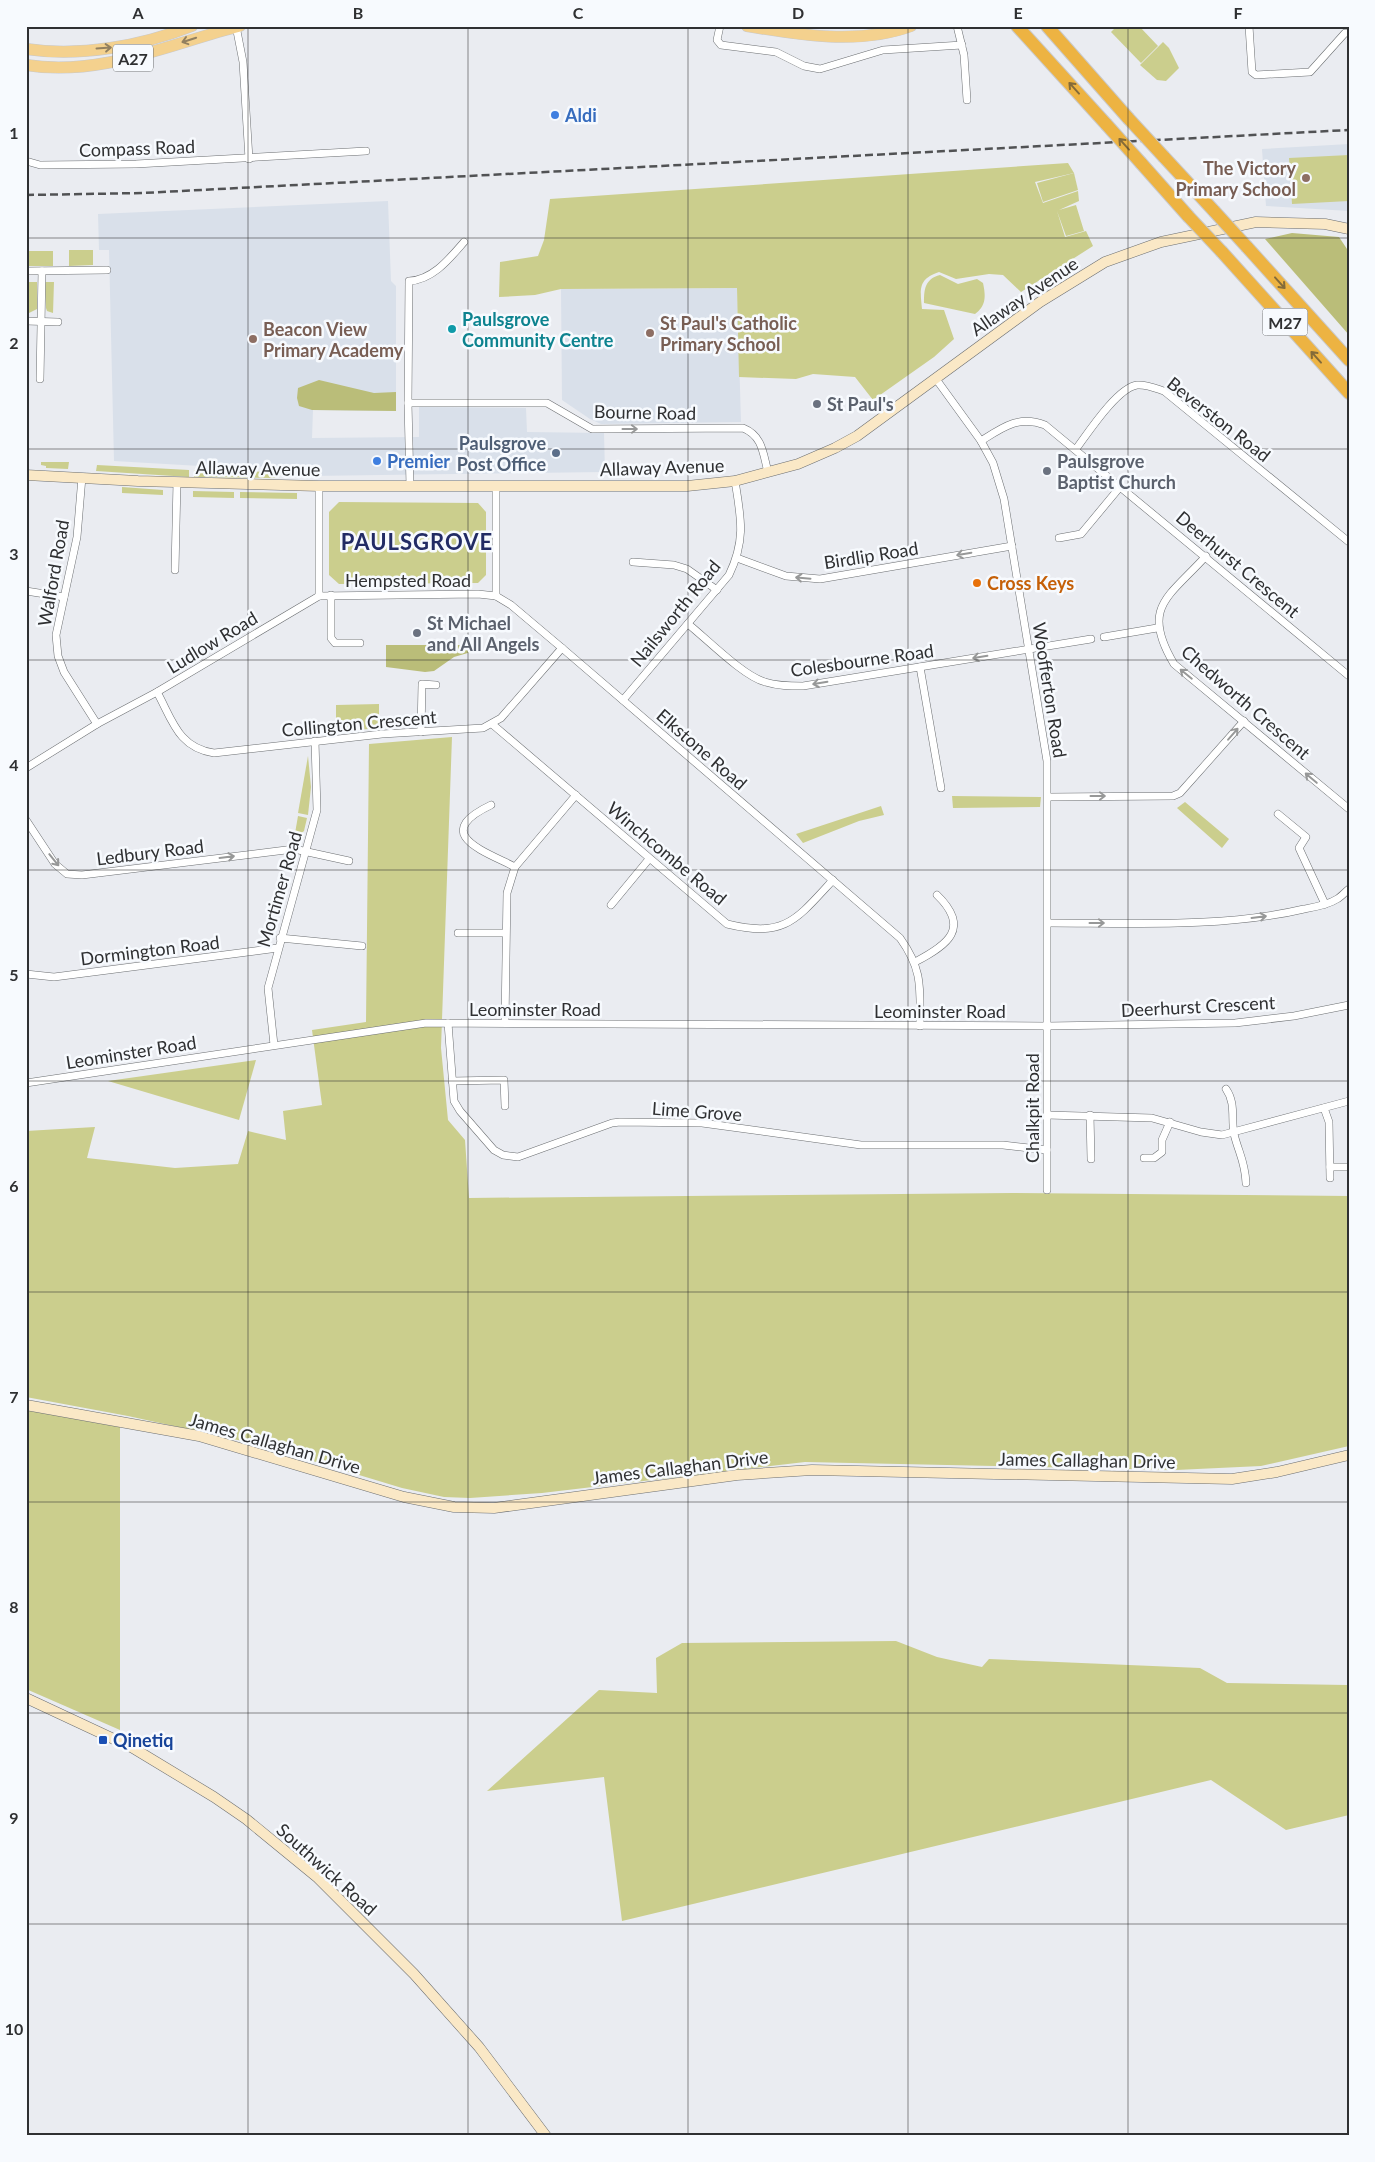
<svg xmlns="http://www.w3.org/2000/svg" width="1375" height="2162" font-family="Lato,sans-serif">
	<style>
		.built { fill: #d9e0ea }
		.green { fill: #cbce8d }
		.forest { fill: #babd79 }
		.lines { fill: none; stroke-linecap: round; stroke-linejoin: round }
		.street-casing { stroke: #6b6e71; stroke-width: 8 }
		.secondary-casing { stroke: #6b6e71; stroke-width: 11 }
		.primary-casing { stroke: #c9c9ca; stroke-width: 12 }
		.highway-casing { stroke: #c9c9ca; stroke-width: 14 }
		.street { stroke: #fff; stroke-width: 7 }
		.secondary { stroke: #fae8c6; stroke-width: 10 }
		.primary { stroke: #f4d18e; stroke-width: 11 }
		.highway { stroke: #edb342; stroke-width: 12 }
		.rail { stroke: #515254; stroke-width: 2.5; stroke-dasharray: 8 4; stroke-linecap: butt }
		.highway-bridge-casing { stroke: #c9c9ca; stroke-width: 14; stroke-linecap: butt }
		.highway-bridge { stroke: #edb342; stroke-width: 12 }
		.oneway { stroke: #928060 }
		.oneway2 { stroke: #846b39 }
		.oneway3 { stroke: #979898 }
		.grid { fill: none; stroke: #2f3032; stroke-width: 1; stroke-opacity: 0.55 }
		.shop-dot { fill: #3f7fe0; stroke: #f7fafe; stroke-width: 2 }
		.education-dot { fill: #8d6e63; stroke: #f7fafe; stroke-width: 2 }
		.culture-dot { fill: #0f9aa8; stroke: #f7fafe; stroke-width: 2 }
		.worship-dot { fill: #6b7280; stroke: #f7fafe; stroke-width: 2 }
		.service-dot { fill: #5c6f8a; stroke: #f7fafe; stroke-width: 2 }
		.food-dot { fill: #e8710a; stroke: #f7fafe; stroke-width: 2 }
		.transit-dot { fill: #1a4fb4; stroke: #f7fafe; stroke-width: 2 }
		.labels { text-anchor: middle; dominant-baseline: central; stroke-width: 5; stroke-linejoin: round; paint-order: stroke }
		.shield { fill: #f7fafe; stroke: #6b6d6f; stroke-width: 1 }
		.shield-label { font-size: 16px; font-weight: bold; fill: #2f3032 }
		.shop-label { font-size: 18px; font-weight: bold; fill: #366cbe; stroke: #f7fafe; text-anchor: start }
		.street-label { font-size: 18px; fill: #2f3032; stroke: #f7fafe }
		.education-label { font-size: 18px; font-weight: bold; fill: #785e54; stroke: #f7fafe; text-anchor: start }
		.culture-label { font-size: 18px; font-weight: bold; fill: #0d838f; stroke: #f7fafe; text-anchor: start }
		.worship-label { font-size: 18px; font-weight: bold; fill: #5b616d; stroke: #f7fafe; text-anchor: start }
		.service-label { font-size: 18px; font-weight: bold; fill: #4e5e75; stroke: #f7fafe; text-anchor: end }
		.food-label { font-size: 18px; font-weight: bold; fill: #c56008; stroke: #f7fafe; text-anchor: start }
		.transit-label { font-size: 18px; font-weight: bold; fill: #164399; stroke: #f7fafe; text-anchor: start }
		.district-label { font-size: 22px; font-weight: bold; letter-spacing: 1px; fill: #222b64; stroke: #f7fafe }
		.neatline { fill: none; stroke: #2f3032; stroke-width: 2 }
		.grid-label { font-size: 16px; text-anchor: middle; font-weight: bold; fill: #2f3032 }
	</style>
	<rect width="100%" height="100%" fill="#eaecf1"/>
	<g class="built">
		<polygon points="1349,144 1349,211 1266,206 1262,149"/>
		<polygon points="388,201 391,281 396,286 396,411 313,410 312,438 419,437 419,407 526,408 527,432 604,433 605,472 309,476 309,467 200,466 114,461 109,250 99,250 98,214"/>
		<polygon points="737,288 741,422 601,424 590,419 562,400 561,289"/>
	</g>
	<g class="green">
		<polygon points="1117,26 1139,26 1158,46 1141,63 1111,32"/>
		<polygon points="1163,42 1169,48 1179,68 1166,81 1157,80 1140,65"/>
		<polygon points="1349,155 1349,201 1292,204 1289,158"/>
		<path d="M 1068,163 L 1074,173 L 1035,182 L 1043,203 L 1078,191 L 1079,201 L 1059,210 L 1076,205 L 1084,231 L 1066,236 L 1057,211 L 1065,237 L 1086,231 L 1093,246 L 1021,292 L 1003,275 L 989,274 L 956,279 L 939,272 C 918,279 920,289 922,309 L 944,310 L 954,339 L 934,357 L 873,400 L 855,377 L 813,374 L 796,379 L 739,377 L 737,288 L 561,289 L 535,295 L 499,297 L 500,262 L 538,256 L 544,240 L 550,199 Z"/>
		<polygon points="1074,173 1078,190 1043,202 1037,183"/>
		<polygon points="69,250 93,250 93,265 69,266"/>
		<rect x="29" y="251" width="24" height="15"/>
		<path d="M 940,275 L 958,284 L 977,279 L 983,283 C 986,297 986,306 975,314 L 924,303 C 924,289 925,279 940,275 Z"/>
		<polygon points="29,282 37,282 37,309 29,313"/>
		<polygon points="45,282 54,282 53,313 47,311 46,308"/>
		<polygon points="41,462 69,462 68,469 46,468 46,466 41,465"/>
		<polygon points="97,465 189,470 189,477 96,471"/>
		<polygon points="194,470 280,472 280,475 274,478 194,477"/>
		<polygon points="122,487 163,490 163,495 122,493"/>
		<polygon points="193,491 234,492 234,498 193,497"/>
		<polygon points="240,492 297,493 297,499 240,498"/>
		<polygon points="339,502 478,503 486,512 486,575 478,583 339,584 329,575 329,512"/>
		<polygon points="379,704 379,728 336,732 336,705"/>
		<polygon points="452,737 441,1048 448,1120 465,1140 469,1198 1012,1193 1349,1196 1349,1446 1261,1466 1176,1470 805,1462 542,1493 470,1498 444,1497 402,1488 260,1445 128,1416 26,1397 26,1131 95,1127 87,1158 175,1168 238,1164 248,1131 286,1140 283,1111 322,1105 312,1030 366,1022 369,744"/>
		<polygon points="308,756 311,787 308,815 298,813"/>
		<polygon points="952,796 1041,797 1040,807 953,808"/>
		<polygon points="1185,802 1229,839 1222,848 1177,808"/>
		<polygon points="881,806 884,815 859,821 803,843 796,834"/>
		<polygon points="298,816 307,818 304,831 294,839"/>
		<polygon points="256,1060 239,1120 108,1081"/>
		<polygon points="26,1410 120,1427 120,1730 26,1689"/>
		<polygon points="896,1641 937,1657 982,1667 989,1659 1200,1668 1227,1683 1347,1685 1349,1815 1286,1830 1211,1780 622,1921 604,1777 487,1791 599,1690 657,1693 656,1658 682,1643"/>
	</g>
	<g class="forest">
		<polygon points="1292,233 1339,237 1349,252 1349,335 1265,239"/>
		<polygon points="319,380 374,393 396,392 396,411 312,410 299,406 297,398 298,388"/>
		<polygon points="386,645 478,645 478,650 454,657 434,671 425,672 386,667"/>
	</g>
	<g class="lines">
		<g class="street-casing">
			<g id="street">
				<polyline points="236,26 243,62 249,159"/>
				<polyline points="720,26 717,40 721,45 776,52 804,66 820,69 883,50 962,45"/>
				<polyline points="957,26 964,55 967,100"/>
				<polyline points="1249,26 1252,72 1256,75 1310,72 1345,33 1349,33"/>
				<polyline points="26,161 40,165 136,164 366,151"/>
				<polyline points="26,271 107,270"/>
				<polyline points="26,321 58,322"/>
				<polyline points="40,379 42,271"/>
				<polyline points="936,379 981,441 993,463 1004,499 1047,761 1047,1190"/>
				<path d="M 408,403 L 547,403 L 592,429 L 743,428 C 763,436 763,454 768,472"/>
				<path d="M 981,441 C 1003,427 1019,415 1045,425 L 1349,676"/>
				<path d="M 1076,449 C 1088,433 1117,388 1137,385 C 1146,384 1155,388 1164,391 L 1349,542"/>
				<polyline points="82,477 77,537 56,635 58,656 64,672 97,724"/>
				<path d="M 410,486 L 408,403 L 409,281 C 433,280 450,258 464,242"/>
				<polyline points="1059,538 1081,534 1120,487"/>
				<path d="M 1206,556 C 1169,597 1140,607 1174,664 L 1349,809"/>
				<polyline points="737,558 786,576 820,579 1012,546"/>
				<polyline points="633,562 674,565 687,569 717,590"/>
				<polyline points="175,570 177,482"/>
				<polyline points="26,591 64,597"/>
				<polyline points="331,595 331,638 335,643 360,643"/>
				<polyline points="319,596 319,486"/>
				<polyline points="496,596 496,486"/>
				<path d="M 688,624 C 707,639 743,676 765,682 C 778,686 790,686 803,686 L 1091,639"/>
				<polyline points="1104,637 1157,628"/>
				<polyline points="920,667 941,788"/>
				<path d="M 157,692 C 172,719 178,748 214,753 L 382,734 L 483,728 L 501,718 L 562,648"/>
				<path d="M 623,700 L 729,575 C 746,540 741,518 735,481"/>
				<path d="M 492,724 L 727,924 C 785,938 796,920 833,880"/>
				<polyline points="421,732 422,684 436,685"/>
				<path d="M 26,768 L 97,724 L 157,692 L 319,596 L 478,594 L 496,596 L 511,605 L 562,648 L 900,938 C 923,970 920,988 920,1026"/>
				<polyline points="1049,797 1173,796 1180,793 1244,721"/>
				<path d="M 491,805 C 430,834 484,851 515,867"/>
				<polyline points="1278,814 1306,837 1299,848 1325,904"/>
				<polyline points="26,820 55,864 67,874 82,875 294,849 349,861"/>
				<polyline points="611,905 649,859"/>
				<path d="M 1048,923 C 1130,923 1224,928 1304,909 C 1315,907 1328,905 1337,899 C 1341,897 1345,892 1349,889"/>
				<polyline points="458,933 505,933"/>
				<polyline points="280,938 362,946"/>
				<path d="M 915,962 C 948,945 971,928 937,895"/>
				<polyline points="26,974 54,977 278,948"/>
				<polyline points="448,1023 454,1101 460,1111 494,1150 503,1155 518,1157 612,1123 620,1122 702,1123 861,1145 1003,1145 1047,1150"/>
				<polyline points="505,1023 507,893 515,867 576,795"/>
				<polyline points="274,1045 268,988 317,810 315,741"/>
				<polyline points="452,1081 504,1080 505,1106"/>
				<polyline points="26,1083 426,1023 1047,1026 1235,1023 1294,1016 1349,1005"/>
				<path d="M 1226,1089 C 1236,1103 1231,1119 1234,1134 C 1239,1154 1245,1161 1246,1183"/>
				<polyline points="1324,1108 1329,1122 1330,1178"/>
				<polyline points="1047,1115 1152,1118 1201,1132 1222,1135 1349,1101"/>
				<polyline points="1090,1115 1091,1159"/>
				<polyline points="1144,1158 1154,1158 1162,1152 1162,1140 1170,1122"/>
				<polyline points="1330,1167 1349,1167"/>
			</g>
		</g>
		<g class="secondary-casing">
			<g id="secondary">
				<polyline points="26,475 138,481 319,486 687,486 735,481 768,472 798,464 835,448 857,436 1040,302 1105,262 1161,242 1256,222 1325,224 1349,229"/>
				<polyline points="26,1405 199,1436 404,1497 454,1507 494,1508 737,1475 812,1470 1232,1479 1277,1472 1349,1455"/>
				<polyline points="26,1698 133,1748 214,1797 246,1819 318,1878 414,1974 479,2047 546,2136"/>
			</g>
		</g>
		<g class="primary-casing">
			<g id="primary">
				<path d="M 747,26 C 799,35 860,45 911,26"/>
				<path d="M 26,49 C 81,57 141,46 192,26"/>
				<path d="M 26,65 C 101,77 169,44 240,26"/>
			</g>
		</g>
		<g class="highway-casing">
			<g id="highway">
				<polyline points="1017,26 1106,124"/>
				<polyline points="1047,26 1128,118"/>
				<polyline points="1164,157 1214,211"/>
				<polyline points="1141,163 1188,216"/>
				<polyline points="1247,247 1349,360"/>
				<polyline points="1222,252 1349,393"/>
			</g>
		</g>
		<use href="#street" class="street"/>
		<use href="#secondary" class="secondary"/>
		<use href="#primary" class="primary"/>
		<use href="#highway" class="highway"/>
		<polyline class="rail" points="26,195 143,193 1349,130"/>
		<g class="highway-bridge-casing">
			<g id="highway-bridge">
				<polyline points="1128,118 1164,157"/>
				<polyline points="1106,124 1141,163"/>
				<polyline points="1214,211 1247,247"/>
				<polyline points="1188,216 1222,252"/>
			</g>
		</g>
		<use href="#highway-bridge" class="highway-bridge"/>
	</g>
	<defs><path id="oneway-shaft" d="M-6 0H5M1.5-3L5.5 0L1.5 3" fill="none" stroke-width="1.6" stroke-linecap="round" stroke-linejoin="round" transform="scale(1.25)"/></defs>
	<g class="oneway">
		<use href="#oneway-shaft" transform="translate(189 40) rotate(162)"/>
		<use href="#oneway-shaft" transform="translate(104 48) rotate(-4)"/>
	</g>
	<g class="oneway2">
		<use href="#oneway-shaft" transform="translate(1074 88) rotate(-132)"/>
		<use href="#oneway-shaft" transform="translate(1124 144) rotate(-132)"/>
		<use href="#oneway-shaft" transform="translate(1280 283) rotate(48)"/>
		<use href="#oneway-shaft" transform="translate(1316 357) rotate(-132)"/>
	</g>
	<g class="oneway3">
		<use href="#oneway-shaft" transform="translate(630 429)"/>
		<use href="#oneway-shaft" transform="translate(964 554) rotate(170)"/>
		<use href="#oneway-shaft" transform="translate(803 578) rotate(-175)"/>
		<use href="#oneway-shaft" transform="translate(980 657) rotate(171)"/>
		<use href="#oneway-shaft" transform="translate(1186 674) rotate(-141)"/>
		<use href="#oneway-shaft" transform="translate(820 683) rotate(171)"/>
		<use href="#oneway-shaft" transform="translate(1233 734) rotate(-49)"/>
		<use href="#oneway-shaft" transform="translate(1311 778) rotate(-140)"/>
		<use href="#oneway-shaft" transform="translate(1098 796)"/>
		<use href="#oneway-shaft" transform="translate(227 857) rotate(-7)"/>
		<use href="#oneway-shaft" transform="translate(54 860) rotate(51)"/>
		<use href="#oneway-shaft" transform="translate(1259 917) rotate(-7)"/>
		<use href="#oneway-shaft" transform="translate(1097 923)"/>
	</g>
	<path class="grid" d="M 248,26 L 248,2136M 468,26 L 468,2136M 688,26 L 688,2136M 908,26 L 908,2136M 1128,26 L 1128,2136M 26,238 L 1349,238M 26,449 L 1349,449M 26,660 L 1349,660M 26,870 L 1349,870M 26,1081 L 1349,1081M 26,1292 L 1349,1292M 26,1502 L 1349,1502M 26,1713 L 1349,1713M 26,1924 L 1349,1924"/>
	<g class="shop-dot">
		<circle cx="555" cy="115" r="5"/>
		<circle cx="377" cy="461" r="5"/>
	</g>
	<g class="education-dot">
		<circle cx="1306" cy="178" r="5"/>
		<circle cx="650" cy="333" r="5"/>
		<circle cx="253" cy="339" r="5"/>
	</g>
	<circle class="culture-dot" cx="452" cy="329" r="5"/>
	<g class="worship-dot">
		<circle cx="817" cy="404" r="5"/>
		<circle cx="1047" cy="471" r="5"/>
		<circle cx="417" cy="633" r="5"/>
	</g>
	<circle class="service-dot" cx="556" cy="453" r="5"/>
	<circle class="food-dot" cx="977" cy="583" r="5"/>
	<rect class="transit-dot" x="98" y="1735" width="10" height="10" rx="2.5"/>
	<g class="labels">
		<g class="shield">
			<rect x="113" y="44.5" width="40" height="27" rx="4"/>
			<rect x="1262.5" y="308.5" width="45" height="27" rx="4"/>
		</g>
		<g class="shield-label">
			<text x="133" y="58">A27</text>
			<text x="1285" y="322">M27</text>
		</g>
		<g class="shop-label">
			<text x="565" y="115">Aldi</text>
			<text x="387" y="461">Premier</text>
		</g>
		<g class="street-label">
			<text transform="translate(137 148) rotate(-2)">Compass Road</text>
			<text transform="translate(1024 296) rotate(-34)">Allaway Avenue</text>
			<text transform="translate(645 412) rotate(1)">Bourne Road</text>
			<text transform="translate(1219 419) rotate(38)">Beverston Road</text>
			<text transform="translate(662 467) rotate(-2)">Allaway Avenue</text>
			<text transform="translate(258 468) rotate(1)">Allaway Avenue</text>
			<text transform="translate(871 555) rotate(-9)">Birdlip Road</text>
			<text transform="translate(1238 564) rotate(40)">Deerhurst Crescent</text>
			<text transform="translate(53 573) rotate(-80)">Walford Road</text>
			<text x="408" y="580">Hempsted Road</text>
			<text transform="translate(675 613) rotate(-51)">Nailsworth Road</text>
			<text transform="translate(212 642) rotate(-31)">Ludlow Road</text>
			<text transform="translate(862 660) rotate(-8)">Colesbourne Road</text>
			<text transform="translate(1050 690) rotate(81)">Woofferton Road</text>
			<text transform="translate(1246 702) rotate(41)">Chedworth Crescent</text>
			<text transform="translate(359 723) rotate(-5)">Collington Crescent</text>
			<text transform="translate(702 749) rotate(41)">Elkstone Road</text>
			<text transform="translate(150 852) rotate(-7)">Ledbury Road</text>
			<text transform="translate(667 853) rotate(40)">Winchcombe Road</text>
			<text transform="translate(279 889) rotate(-74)">Mortimer Road</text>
			<text transform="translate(150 950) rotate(-7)">Dormington Road</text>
			<text transform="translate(1198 1006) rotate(-3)">Deerhurst Crescent</text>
			<text x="535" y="1009">Leominster Road</text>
			<text x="940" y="1011">Leominster Road</text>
			<text transform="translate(131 1052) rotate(-9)">Leominster Road</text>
			<text transform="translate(1032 1108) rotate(-90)">Chalkpit Road</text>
			<text transform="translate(697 1111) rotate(4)">Lime Grove</text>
			<text transform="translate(275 1443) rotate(16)">James Callaghan Drive</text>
			<text transform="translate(1087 1460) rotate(1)">James Callaghan Drive</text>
			<text transform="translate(680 1467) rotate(-7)">James Callaghan Drive</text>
			<text transform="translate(327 1869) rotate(42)">Southwick Road</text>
		</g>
		<g class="education-label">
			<text x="1296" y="168" text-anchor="end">The Victory<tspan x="1296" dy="21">Primary School</tspan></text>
			<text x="660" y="323">St Paul's Catholic<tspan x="660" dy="21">Primary School</tspan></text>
			<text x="263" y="329">Beacon View<tspan x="263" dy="21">Primary Academy</tspan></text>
		</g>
		<g class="culture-label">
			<text x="462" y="319">Paulsgrove<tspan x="462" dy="21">Community Centre</tspan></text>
		</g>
		<g class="worship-label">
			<text x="827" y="404">St Paul's</text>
			<text x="1057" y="461">Paulsgrove<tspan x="1057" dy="21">Baptist Church</tspan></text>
			<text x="427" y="623">St Michael<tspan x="427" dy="21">and All Angels</tspan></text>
		</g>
		<g class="service-label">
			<text x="546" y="443">Paulsgrove<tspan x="546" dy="21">Post Office</tspan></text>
		</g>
		<g class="food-label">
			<text x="987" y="583">Cross Keys</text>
		</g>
		<g class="transit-label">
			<text x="113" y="1740">Qinetiq</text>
		</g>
		<g class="district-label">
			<text x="417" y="541">PAULSGROVE</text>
		</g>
	</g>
	<rect width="1375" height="2162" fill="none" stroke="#f7fafe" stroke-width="55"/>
	<rect x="28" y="28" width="1320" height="2106" class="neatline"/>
	<g class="grid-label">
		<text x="138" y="19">A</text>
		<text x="358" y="19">B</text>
		<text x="578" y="19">C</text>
		<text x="798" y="19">D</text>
		<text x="1018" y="19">E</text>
		<text x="1238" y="19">F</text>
		<text x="14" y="139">1</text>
		<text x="14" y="349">2</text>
		<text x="14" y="560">3</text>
		<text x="14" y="771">4</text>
		<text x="14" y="981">5</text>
		<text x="14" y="1192">6</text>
		<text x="14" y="1403">7</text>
		<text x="14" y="1613">8</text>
		<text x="14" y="1824">9</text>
		<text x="14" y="2035">10</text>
	</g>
</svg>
